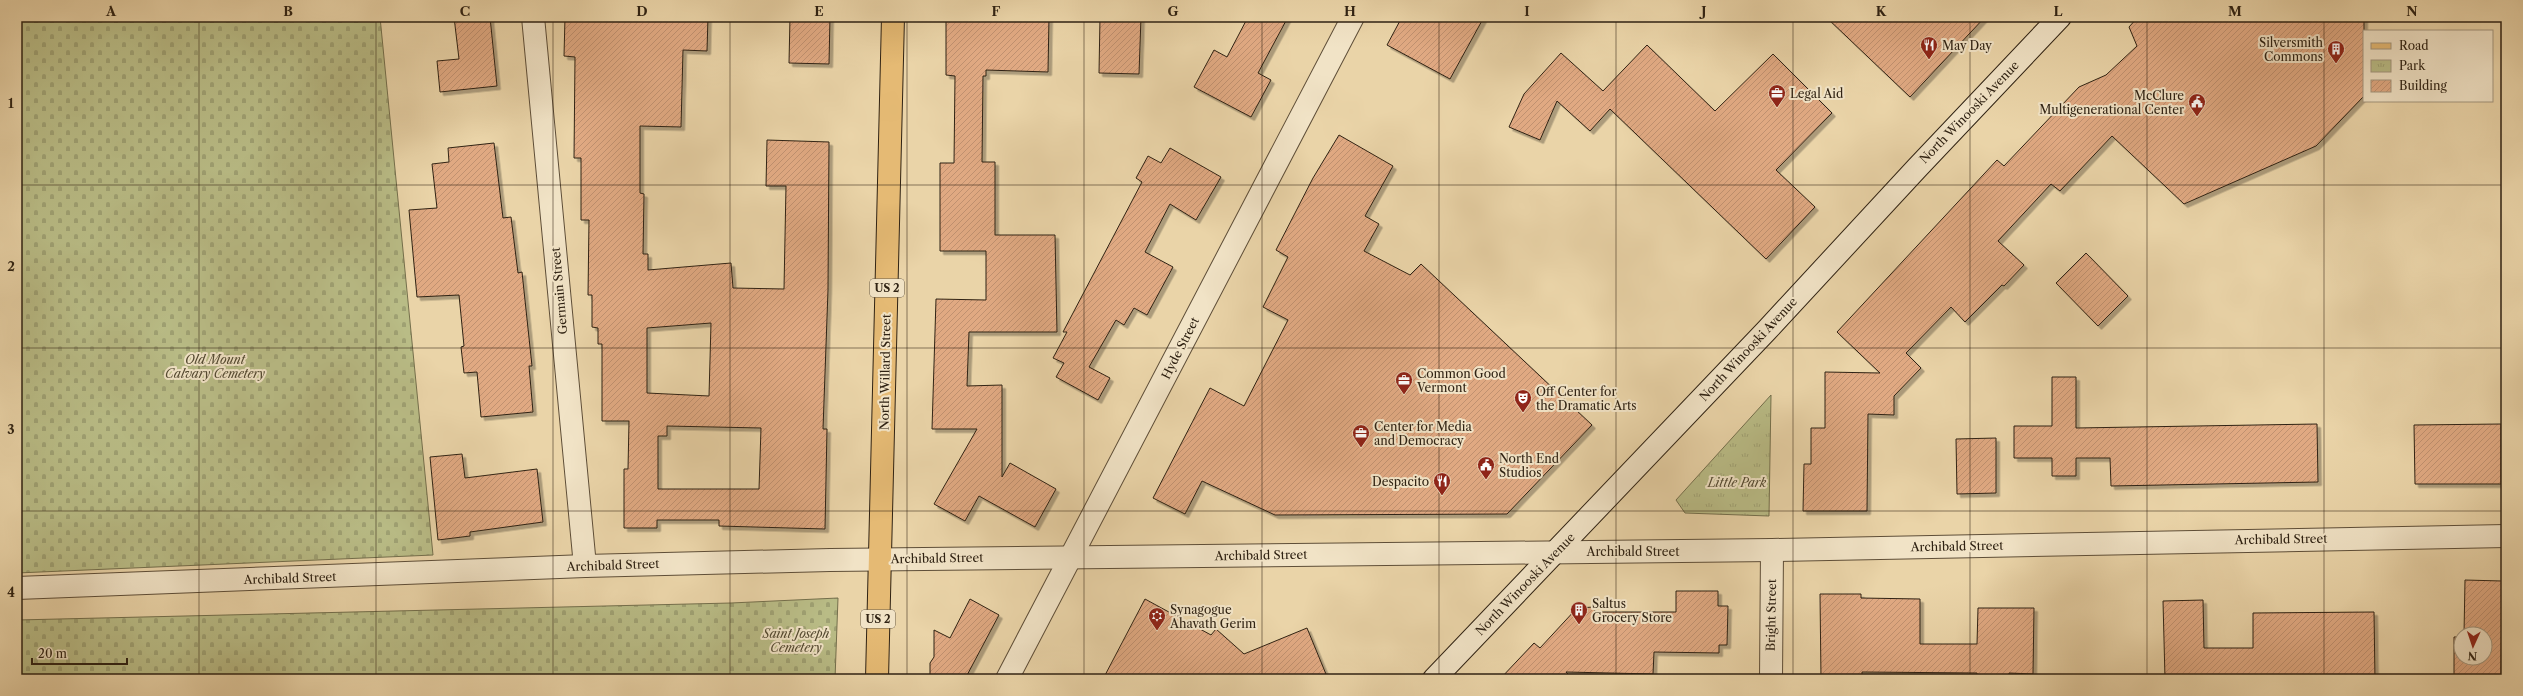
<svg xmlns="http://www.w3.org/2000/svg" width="2523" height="696" font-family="'Libre Caslon Text',serif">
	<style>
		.cemetery { fill: url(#cemetery-stones); stroke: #746f4c }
		.park { fill: url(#park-tufts); stroke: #746f4c }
		.building { fill: url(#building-hatch); stroke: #2f2213; fill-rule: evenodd; filter: url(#shadow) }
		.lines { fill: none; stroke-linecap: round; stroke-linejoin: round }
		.street-casing { stroke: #5e4e38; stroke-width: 24 }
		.secondary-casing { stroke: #2f2213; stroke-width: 24 }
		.primary-casing { stroke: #2f2213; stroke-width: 24 }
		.street { stroke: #f1e3c6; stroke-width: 22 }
		.secondary { stroke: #f1e3c6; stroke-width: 22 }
		.primary { stroke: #e5ba74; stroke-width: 22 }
		.grid { fill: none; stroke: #2f2213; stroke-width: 1; stroke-opacity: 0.55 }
		.labels { text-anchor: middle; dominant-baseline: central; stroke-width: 4; stroke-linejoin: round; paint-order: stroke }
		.shield { fill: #f1e3c6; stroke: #695c49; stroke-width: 1 }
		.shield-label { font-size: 11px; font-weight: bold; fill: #2f2213 }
		.poi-label { font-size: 12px; fill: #2f2213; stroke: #f1e3c6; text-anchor: start }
		.street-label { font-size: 12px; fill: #2f2213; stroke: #f1e3c6 }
		.park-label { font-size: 12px; font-style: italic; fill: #524830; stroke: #f1e3c6 }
		.neatline { fill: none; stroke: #2f2213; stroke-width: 1.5 }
		.grid-label { font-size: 13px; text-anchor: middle; font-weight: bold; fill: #2f2213 }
	</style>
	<defs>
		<pattern id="cemetery-stones" width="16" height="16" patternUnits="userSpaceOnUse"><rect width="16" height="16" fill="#b9bc86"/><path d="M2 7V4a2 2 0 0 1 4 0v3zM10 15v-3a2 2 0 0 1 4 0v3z" fill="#9fa173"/></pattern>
		<pattern id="park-tufts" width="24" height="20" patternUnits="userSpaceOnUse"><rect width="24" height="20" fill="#b9bc86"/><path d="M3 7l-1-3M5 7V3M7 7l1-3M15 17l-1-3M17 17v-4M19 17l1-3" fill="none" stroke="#9fa173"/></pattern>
		<pattern id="building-hatch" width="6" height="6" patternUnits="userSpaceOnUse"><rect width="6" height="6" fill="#e0a982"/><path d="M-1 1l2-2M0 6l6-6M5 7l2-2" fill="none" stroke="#c0916f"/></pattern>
		<filter id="shadow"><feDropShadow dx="3.5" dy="3.5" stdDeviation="0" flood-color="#0004"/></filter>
	</defs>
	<rect width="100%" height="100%" fill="#ead4a8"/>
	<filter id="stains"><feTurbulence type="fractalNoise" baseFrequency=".005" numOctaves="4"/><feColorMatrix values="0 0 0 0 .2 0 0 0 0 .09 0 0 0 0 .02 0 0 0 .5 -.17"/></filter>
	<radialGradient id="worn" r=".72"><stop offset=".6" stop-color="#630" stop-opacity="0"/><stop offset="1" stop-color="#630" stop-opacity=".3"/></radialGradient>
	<g class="cemetery">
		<polygon points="17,17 380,17 433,555 17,573"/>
		<polygon points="838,598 835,679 17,679 17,620 731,603"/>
	</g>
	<polygon class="park" points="1771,395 1769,516 1685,513 1676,500"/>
	<g class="building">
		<polygon points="454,17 490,17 497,86 440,92 437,61 459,59"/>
		<path d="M 565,17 L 708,17 L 707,51 L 683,50 L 681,127 L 640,126 L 640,193 L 644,194 L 643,254 L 648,254 L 648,270 L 731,263 L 733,288 L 784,289 L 786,186 L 766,186 L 767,140 L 829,142 L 828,290 L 823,429 L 827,429 L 825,529 L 719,526 L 719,520 L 657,520 L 657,528 L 624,528 L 624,469 L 628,469 L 629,421 L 602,421 L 602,344 L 598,344 L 598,328 L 592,327 L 592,295 L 588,295 L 589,220 L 581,220 L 581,158 L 574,158 L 575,57 L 564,56 ZM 711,323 L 709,396 L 647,393 L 647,328 ZM 667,426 L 761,428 L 759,489 L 658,489 L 658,436 L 667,436 Z"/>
		<polygon points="790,17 830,17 829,64 789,63"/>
		<polygon points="946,17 1049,17 1048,72 986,70 986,76 983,76 982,162 995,162 995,235 1055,235 1057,332 969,332 967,386 1002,385 1002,477 1010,463 1056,489 1035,527 979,496 965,521 934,504 977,429 932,429 936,299 986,300 986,251 940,251 940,163 954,163 955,76 946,75"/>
		<polygon points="1100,17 1141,17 1139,74 1099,73"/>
		<polygon points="1248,17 1288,17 1258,73 1271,80 1251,117 1194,87 1214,50 1227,57"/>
		<polygon points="1402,17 1484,17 1450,79 1387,45"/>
		<polygon points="1826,17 1985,17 1910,97"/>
		<polygon points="2138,17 2364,17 2364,96 2316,146 2184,204 2112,136 2060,191 2051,184 1998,241 2024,265 2004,286 2002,285 1965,322 1951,307 1906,353 1921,368 1894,396 1894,415 1868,414 1867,511 1803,511 1804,464 1811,464 1811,428 1825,428 1825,372 1880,373 1837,332 1997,160 2004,166 2079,87 2106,75 2137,46 2129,27"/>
		<polygon points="1647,45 1715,111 1773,54 1832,113 1776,170 1815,207 1766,259 1610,109 1590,131 1557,101 1540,140 1509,127 1524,94 1561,53 1603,91"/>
		<polygon points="1339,135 1393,166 1365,216 1379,224 1364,251 1410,275 1421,264 1592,425 1507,514 1275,515 1202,481 1185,514 1153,498 1210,388 1244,406 1288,320 1263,307 1288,257 1276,250 1313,178"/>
		<polygon points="494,143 503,218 511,217 518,273 522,272 532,366 529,366 533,412 481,417 477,372 464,373 461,347 464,346 459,295 417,297 409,210 437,208 432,164 449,162 448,148"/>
		<polygon points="1170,148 1221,177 1196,220 1170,204 1145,252 1173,267 1147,315 1134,308 1124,325 1116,320 1089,367 1110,378 1098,400 1056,377 1064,363 1053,358 1067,332 1063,332 1142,182 1136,178 1148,156 1161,163"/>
		<polygon points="2086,253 2128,296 2098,326 2056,283"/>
		<polygon points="2052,377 2076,377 2076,428 2317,424 2318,482 2111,486 2110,458 2076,458 2076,476 2052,476 2052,458 2014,458 2014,426 2052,426"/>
		<polygon points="2501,424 2501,484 2415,484 2414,425"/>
		<polygon points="1996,438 1996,493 1957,494 1956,439"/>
		<polygon points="462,454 465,478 537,469 543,522 470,532 470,536 438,540 430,457"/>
		<polygon points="2465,580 2502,581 2501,679 2454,679 2454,637 2461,637 2461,658 2485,658 2485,634 2464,634"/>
		<polygon points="1676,591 1718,591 1718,606 1728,606 1727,645 1719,645 1719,653 1654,652 1653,674 1566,672 1573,679 1500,679 1534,643 1540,648 1577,608 1594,607 1595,612 1676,612"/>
		<polygon points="1820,594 1861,594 1861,598 1920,599 1920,644 1977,644 1978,608 2034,608 2033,674 2009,673 2009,679 1977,679 1977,673 1862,672 1862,679 1821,679"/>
		<polygon points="970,599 999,615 965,679 930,679 930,663 934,657 934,630 950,638"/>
		<polygon points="1145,599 1211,635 1216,629 1244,654 1307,628 1328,679 1103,679"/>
		<polygon points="2203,600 2204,648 2253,648 2253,613 2374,612 2375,679 2165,679 2163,601"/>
	</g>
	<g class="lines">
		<g class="street-casing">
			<g id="street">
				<polyline points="533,17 585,566"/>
				<polyline points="17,588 585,566 830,560 1772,550 2506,536"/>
				<polyline points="1007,679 1353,17"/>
				<polyline points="1771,679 1772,550"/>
			</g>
		</g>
		<g class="secondary-casing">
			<polyline id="secondary" points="1434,679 1767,330 1917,168 2060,17"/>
		</g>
		<g class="primary-casing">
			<polyline id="primary" points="877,679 893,17"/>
		</g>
		<use href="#street" class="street"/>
		<use href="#secondary" class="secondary"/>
		<use href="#primary" class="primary"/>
	</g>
	<path class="grid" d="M 199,17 L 199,679M 376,17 L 376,679M 553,17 L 553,679M 730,17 L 730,679M 907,17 L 907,679M 1084,17 L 1084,679M 1262,17 L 1262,679M 1439,17 L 1439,679M 1616,17 L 1616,679M 1793,17 L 1793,679M 1970,17 L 1970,679M 2147,17 L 2147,679M 2324,17 L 2324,679M 17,185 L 2506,185M 17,348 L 2506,348M 17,511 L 2506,511"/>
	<defs>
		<g id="restaurant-pin" transform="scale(0.9)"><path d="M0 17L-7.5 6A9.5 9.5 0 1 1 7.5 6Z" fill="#8f2418" stroke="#f1e3c6"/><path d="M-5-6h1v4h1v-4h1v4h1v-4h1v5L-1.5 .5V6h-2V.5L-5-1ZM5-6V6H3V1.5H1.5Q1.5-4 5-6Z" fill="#fff"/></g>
		<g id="building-pin" transform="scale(0.9)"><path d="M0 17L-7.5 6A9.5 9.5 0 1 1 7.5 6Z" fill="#8f2418" stroke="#f1e3c6"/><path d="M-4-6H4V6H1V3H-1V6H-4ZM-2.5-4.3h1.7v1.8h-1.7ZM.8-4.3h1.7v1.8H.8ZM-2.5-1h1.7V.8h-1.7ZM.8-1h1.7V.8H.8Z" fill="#fff"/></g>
		<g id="office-pin" transform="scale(0.9)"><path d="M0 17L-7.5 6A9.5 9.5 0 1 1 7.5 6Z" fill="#8f2418" stroke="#f1e3c6"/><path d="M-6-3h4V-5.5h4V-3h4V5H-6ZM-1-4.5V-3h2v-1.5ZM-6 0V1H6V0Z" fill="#fff"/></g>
		<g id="civic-pin" transform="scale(0.9)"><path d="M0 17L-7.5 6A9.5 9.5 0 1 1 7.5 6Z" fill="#8f2418" stroke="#f1e3c6"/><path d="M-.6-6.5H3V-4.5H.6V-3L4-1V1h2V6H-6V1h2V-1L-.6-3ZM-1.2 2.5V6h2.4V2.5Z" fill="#fff"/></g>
		<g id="theatre-pin" transform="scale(0.9)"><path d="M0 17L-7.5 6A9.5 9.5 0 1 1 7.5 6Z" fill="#8f2418" stroke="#f1e3c6"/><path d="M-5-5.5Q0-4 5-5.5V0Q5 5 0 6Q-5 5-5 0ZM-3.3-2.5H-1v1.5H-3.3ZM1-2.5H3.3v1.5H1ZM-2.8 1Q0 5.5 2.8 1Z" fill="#fff"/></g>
		<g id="synagogue-pin" transform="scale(0.9)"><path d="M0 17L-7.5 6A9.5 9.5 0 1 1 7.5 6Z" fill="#8f2418" stroke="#f1e3c6"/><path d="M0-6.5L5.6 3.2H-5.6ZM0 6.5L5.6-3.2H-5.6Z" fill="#fff"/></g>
	</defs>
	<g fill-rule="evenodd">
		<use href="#restaurant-pin" x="1929" y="45"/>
		<use href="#building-pin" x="2336" y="49"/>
		<use href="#office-pin" x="1777" y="93"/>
		<use href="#civic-pin" x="2197" y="102"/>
		<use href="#office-pin" x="1404" y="380"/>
		<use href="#theatre-pin" x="1523" y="398"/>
		<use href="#office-pin" x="1361" y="433"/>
		<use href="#civic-pin" x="1486" y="465"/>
		<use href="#restaurant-pin" x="1442" y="481"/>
		<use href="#building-pin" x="1579" y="610"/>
		<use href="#synagogue-pin" x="1157" y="616"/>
	</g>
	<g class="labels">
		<g class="shield">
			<rect x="870" y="279" width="34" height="18" rx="3"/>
			<rect x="861" y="610" width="34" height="18" rx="3"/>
		</g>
		<g class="shield-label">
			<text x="887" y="288">US 2</text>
			<text x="878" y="619">US 2</text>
		</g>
		<g class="poi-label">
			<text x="2323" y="42" text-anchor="end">Silversmith<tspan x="2323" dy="14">Commons</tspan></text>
			<text x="1942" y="45">May Day</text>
			<text x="1790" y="93">Legal Aid</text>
			<text x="2184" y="95" text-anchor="end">McClure<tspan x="2184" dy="14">Multigenerational Center</tspan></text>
			<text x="1417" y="373">Common Good<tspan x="1417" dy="14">Vermont</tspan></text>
			<text x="1536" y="391">Off Center for<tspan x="1536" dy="14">the Dramatic Arts</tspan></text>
			<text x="1374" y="426">Center for Media<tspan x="1374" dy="14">and Democracy</tspan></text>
			<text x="1499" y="458">North End<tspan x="1499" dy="14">Studios</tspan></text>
			<text x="1429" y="481" text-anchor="end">Despacito</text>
			<text x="1592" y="603">Saltus<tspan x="1592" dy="14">Grocery Store</tspan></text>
			<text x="1170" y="609">Synagogue<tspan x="1170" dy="14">Ahavath Gerim</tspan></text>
		</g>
		<g class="street-label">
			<text transform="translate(1969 112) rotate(-46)">North Winooski Avenue</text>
			<text transform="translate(559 291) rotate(-95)">Germain Street</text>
			<text transform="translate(1180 348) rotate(-63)">Hyde Street</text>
			<text transform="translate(1748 349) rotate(-47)">North Winooski Avenue</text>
			<text transform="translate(885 372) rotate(-89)">North Willard Street</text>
			<text transform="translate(2281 539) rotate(-1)">Archibald Street</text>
			<text transform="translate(1957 546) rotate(-1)">Archibald Street</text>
			<text x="1633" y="551">Archibald Street</text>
			<text transform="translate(1261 555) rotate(-1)">Archibald Street</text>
			<text transform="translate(937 558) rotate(-1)">Archibald Street</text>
			<text transform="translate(613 565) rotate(-2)">Archibald Street</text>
			<text transform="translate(290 578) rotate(-2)">Archibald Street</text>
			<text transform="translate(1525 584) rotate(-46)">North Winooski Avenue</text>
			<text transform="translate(1771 615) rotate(-89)">Bright Street</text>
		</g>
		<g class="park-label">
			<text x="215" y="359">Old Mount<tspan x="215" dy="14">Calvary Cemetery</tspan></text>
			<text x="1737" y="482">Little Park</text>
			<text x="796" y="633">Saint Joseph<tspan x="796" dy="14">Cemetery</tspan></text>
		</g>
	</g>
	<rect width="2523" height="696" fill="none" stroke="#ead4a8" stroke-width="44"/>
	<rect x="2363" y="30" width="130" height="72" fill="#f1e3c6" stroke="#a3967e"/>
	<rect x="2371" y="43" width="20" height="6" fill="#e5ba74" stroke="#a3967e"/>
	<text x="2399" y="50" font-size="12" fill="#2f2213">Road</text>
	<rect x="2371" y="60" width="20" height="12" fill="url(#park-tufts)" stroke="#a3967e"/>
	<text x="2399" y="70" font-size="12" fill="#2f2213">Park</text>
	<rect x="2371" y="80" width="20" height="12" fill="url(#building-hatch)" stroke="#a3967e"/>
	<text x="2399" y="90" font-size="12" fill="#2f2213">Building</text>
	<g transform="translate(2473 646) rotate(183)"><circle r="19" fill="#f1e3c6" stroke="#a3967e"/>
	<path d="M0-3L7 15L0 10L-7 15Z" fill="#8f2418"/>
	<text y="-6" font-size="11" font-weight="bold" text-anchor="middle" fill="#2f2213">N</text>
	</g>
	<path d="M32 658v6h95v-6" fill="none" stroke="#2f2213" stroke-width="2"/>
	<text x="38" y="658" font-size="12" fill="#2f2213" stroke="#f1e3c6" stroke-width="3" paint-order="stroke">20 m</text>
	<rect x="22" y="22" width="2479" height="652" class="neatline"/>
	<g class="grid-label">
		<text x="111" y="16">A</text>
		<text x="288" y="16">B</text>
		<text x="465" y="16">C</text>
		<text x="642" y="16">D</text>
		<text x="819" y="16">E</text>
		<text x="996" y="16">F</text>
		<text x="1173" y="16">G</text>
		<text x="1350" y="16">H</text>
		<text x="1527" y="16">I</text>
		<text x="1704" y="16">J</text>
		<text x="1881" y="16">K</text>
		<text x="2058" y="16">L</text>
		<text x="2235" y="16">M</text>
		<text x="2412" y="16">N</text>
		<text x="11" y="108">1</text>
		<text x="11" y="271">2</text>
		<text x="11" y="434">3</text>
		<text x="11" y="597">4</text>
	</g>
	<rect width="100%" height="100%" filter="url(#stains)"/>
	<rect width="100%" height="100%" fill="url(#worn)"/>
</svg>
